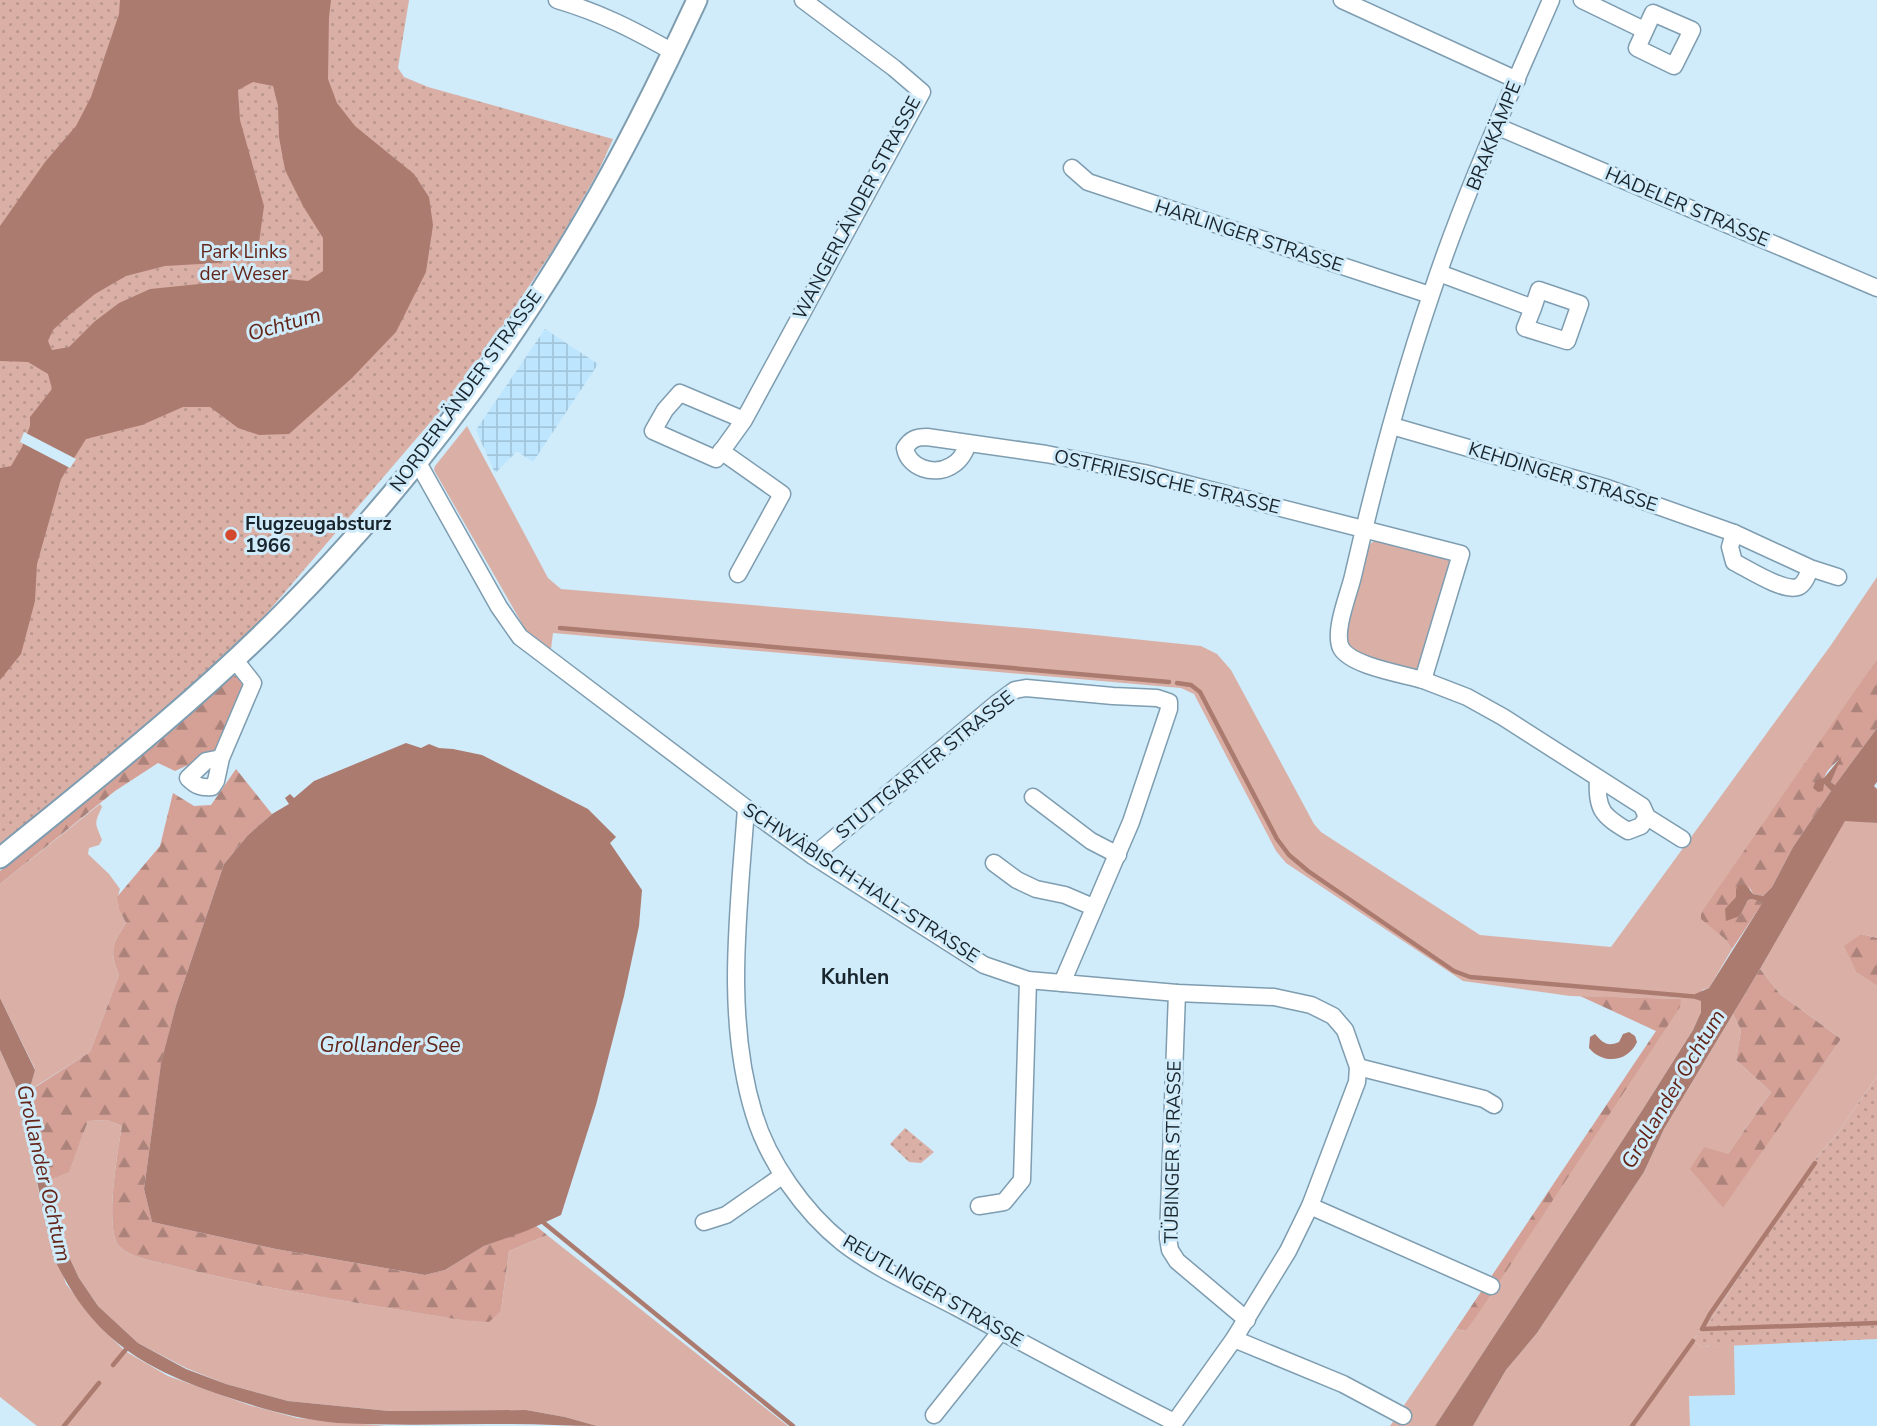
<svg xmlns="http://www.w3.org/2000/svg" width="1877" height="1426" font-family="'Nunito Sans',sans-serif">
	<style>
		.built { fill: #bde6fe }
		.industrial { fill: url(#industrial-grid) }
		.grass { fill: #dab0a6 }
		.forest { fill: url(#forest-firs) }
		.park { fill: url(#park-dots) }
		.water { fill: #ac7b70; fill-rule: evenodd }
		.pier { fill: #d0ebfa }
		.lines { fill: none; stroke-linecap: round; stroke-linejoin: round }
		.stream { stroke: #ac7b70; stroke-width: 4.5 }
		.minor-casing { stroke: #7e9db0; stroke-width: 19 }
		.tertiary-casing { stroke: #7e9db0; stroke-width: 23 }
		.minor { stroke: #fff; stroke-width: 16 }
		.tertiary { stroke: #fff; stroke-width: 19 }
		.poi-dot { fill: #d4492e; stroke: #d0ebfa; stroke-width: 2.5 }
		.labels { text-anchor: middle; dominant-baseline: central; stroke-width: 6; stroke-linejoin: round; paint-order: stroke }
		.street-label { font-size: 19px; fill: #19252c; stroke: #d0ebfa }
		.park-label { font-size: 19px; fill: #642518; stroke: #d0ebfa }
		.poi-label { font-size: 19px; font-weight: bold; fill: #19252c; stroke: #d0ebfa; text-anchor: start }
		.water-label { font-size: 21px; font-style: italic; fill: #632518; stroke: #d0ebfa }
		.neighbourhood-label { font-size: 21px; font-weight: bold; fill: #19252c; stroke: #d0ebfa }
	</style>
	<defs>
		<pattern id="industrial-grid" width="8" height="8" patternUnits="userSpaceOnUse" patternTransform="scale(1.75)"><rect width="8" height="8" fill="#bde6fe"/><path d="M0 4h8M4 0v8" fill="none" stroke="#a2c5da"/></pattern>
		<pattern id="forest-firs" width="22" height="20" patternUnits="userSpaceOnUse" patternTransform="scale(1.75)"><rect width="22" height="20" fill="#d5a196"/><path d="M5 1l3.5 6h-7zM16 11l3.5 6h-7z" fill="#ac837b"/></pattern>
		<pattern id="park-dots" width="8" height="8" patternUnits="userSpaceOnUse" patternTransform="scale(1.75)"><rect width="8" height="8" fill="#dab0a6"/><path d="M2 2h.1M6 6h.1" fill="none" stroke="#ba978f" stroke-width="1.8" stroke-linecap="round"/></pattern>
	</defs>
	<rect width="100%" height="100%" fill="#d0ebfa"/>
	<polygon class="built" points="1877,1339 1877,1426 1690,1426 1689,1396 1735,1394 1734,1345"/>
	<polygon class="industrial" points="545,329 598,364 533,462 517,451 495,473 476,430"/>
	<g class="grass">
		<polygon points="467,426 548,578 561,589 1037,629 1201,646 1217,654 1231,670 1314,824 1321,832 1480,935 1611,947 1831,645 1877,577 1877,659 1853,695 1724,938 1732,949 1709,988 1702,990 1701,1012 1693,1030 1643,1109 1435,1426 1390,1426 1456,1329 1466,1331 1681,999 1570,996 1463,981 1286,863 1276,851 1194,694 1181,688 553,633 551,649 528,634 434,470 435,466"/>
		<polygon points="1377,539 1454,557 1421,667 1413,670 1354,652 1349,646 1346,634 1370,544"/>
		<path d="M 100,804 L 102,807 C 93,826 96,823 102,840 L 99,845 L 89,848 L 88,854 L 109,874 L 120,889 C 115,903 120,910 126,923 C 112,945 109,950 119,975 L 90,1052 L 33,1088 L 30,1088 L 35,1069 L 0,998 L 0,884 Z"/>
		<polygon points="1845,820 1877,823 1877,938 1861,934 1857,973 1877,986 1877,1076 1837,1134 1817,1157 1707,1326 1692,1340 1702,1347 1734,1345 1735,1395 1689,1396 1690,1426 1473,1426 1506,1370 1537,1333 1644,1172 1664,1129 1733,1014 1741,1030 1736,1060 1771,1092 1728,1154 1723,1207 1841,1039 1780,994 1760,969"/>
		<polygon points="0,1050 15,1083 45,1220 66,1284 103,1330 125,1351 168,1376 249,1405 297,1418 386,1426 37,1426 0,1397"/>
		<path d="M 107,1120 L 122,1126 C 118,1149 104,1230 119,1246 C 132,1259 157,1261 174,1266 C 268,1290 365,1304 462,1320 L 501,1311 L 509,1251 L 547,1235 L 788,1426 L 597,1426 L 565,1417 L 526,1410 L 389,1411 L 288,1401 L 226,1384 L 186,1368 L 138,1343 L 98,1306 L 79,1278 L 65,1248 L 50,1180 L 69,1171 L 88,1121 Z"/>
	</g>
	<g class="forest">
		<path d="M 1877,659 L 1877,728 L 1835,785 L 1831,782 L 1840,759 C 1832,766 1823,772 1824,784 L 1831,791 L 1793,847 L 1772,887 L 1763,896 L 1753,894 L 1749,886 L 1725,909 L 1740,916 L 1748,900 L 1752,899 L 1764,901 L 1732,949 L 1724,938 L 1701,919 L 1701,913 Z"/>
		<polygon points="231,676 239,676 247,687 219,751 175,771 158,763 115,791 0,884 0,871 170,732"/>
		<path d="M 236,769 L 272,814 L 248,835 L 224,864 L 176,1005 L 161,1064 L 144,1189 L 152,1222 L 276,1249 L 425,1275 L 445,1270 L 484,1246 L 536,1226 L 547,1235 L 509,1251 L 501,1311 L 489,1322 L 461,1320 C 365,1304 268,1290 174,1266 C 157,1261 132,1259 119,1246 C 104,1230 118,1149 122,1126 L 107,1120 L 88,1121 L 69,1172 L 50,1180 L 30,1088 L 34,1088 L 90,1052 L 119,975 C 109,950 112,945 126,923 L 119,909 L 117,897 L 160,846 L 173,793 L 194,806 L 211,805 Z"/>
		<polygon points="1861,934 1877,938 1877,986 1857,973 1844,946"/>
		<polygon points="1760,969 1780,994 1841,1039 1723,1208 1690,1169 1704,1147 1728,1154 1771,1092 1736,1060 1741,1030 1733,1014"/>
		<polygon points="1580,996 1681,999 1680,1007 1480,1311 1466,1331 1456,1329 1656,1031"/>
	</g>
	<g class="park">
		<polygon points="0,0 409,0 398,68 404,77 428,87 613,139 599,170 560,239 506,321 452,397 231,655 0,849"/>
		<polygon points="1877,1076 1877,1339 1702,1347 1692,1340 1707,1326 1817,1157 1837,1134"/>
		<polygon points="905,1128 934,1152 921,1163 909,1162 890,1144"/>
	</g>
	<g class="water">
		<path d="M 120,0 L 331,0 L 329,17 L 328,79 L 337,103 L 355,126 L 414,174 L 429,197 L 433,225 L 426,272 L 396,332 L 352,378 L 289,434 L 259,435 L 238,428 L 210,407 L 183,407 L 142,425 L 86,439 L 61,479 L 37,564 L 35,601 L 21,654 L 0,680 L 0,468 L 11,466 L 22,447 L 30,426 L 30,417 L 52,389 L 48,374 L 28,362 L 0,361 L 0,226 L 45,162 L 76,126 L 91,97 L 119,14 ZM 253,82 L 273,86 L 278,106 L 279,137 L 285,170 L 303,206 L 323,238 L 323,271 L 308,281 L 269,277 L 150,289 L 119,303 L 94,322 L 69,347 L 52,350 L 48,341 L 53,330 L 68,316 L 95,294 L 126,276 L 165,266 L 218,263 L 258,250 L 264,206 L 240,120 L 238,90 Z"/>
		<polygon points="1877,728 1877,782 1874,786 1877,789 1877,823 1845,821 1760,969 1664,1129 1644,1172 1537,1333 1506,1370 1473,1426 1435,1426 1643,1109 1693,1030 1701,1012 1701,1001 1695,999 1695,994 1709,988 1763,902 1752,899 1748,900 1740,916 1726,921 1725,909 1736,897 1736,889 1739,885 1746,885 1753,894 1763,896 1772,887 1793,847 1831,791 1824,784 1823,791 1818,792 1813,788 1816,780 1824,778 1842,756 1831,782 1835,785"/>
		<polygon points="406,743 421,748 429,744 439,748 453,749 482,755 588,809 616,837 610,843 642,890 639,926 624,996 596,1105 561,1215 526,1231 484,1246 445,1270 425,1275 276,1249 152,1222 144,1189 161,1063 176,1005 224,864 248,835 272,814 289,804 285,798 290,794 294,798 314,781"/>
		<path d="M 0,998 L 35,1070 L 30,1088 L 65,1248 L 79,1278 L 98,1306 L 138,1343 L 186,1369 L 226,1384 L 288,1401 L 389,1411 L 526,1410 L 565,1417 L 597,1426 C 568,1426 540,1424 512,1424 C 454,1424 396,1426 337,1423 C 298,1419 262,1409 224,1396 C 142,1368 92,1339 54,1258 L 15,1083 L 0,1050 Z"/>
		<path d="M 1629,1032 L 1635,1036 L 1637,1042 C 1628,1062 1603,1065 1589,1048 L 1590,1037 L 1595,1034 C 1603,1043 1607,1047 1619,1042 L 1623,1034 Z"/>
	</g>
	<polygon class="pier" points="24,432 76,459 70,468 20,442"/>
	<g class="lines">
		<g class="stream">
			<polyline points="560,628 1169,682"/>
			<polyline points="1177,683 1191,685 1200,692 1277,839 1289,855 1308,871 1454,971 1470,977 1700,997"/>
			<polyline points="1815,1163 1710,1314 1702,1329 1877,1323"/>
			<polyline points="544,1223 793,1426"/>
			<polyline points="113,1365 128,1347"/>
			<polyline points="64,1426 99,1383"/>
			<polyline points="1632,1426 1693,1341"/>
		</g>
		<g class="minor-casing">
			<g id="minor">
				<path d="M 557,0 C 601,13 632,29 673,52"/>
				<polyline points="1342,0 1517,80"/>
				<polyline points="1582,0 1644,30"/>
				<polygon points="1653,13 1692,30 1674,66 1637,48"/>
				<polyline points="1496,126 1877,288"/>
				<polyline points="1072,168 1088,182 1430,295"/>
				<polyline points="1439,273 1533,308 1525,328 1567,341 1580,304 1539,290 1533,308"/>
				<polyline points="744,420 680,393 665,410 653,431 716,459 744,420 922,92 894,68 803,0"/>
				<polyline points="1392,426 1607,488 1734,533"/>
				<path d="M 968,444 C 965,452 959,462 951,466 C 934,476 908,468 905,448 C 911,439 916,437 927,437 L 1046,454 L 1144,473 L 1461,554 L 1423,680 C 1403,674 1351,666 1341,648 C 1333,631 1349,594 1353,576 C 1375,481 1400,386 1431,295 C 1464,194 1509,97 1551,0"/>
				<polyline points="721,451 782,494 738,574"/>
				<polyline points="417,461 499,607 520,637 746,808 813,856 984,965 1028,980 1177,993 1274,997 1311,1005 1333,1016 1345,1030 1358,1067 1357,1082 1310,1206 1288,1251 1234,1339 1172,1426"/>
				<path d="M 1810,568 C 1808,575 1805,584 1798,587 C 1783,592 1748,569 1734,562 L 1730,547 L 1734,533 L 1810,568 L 1838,577"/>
				<polyline points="1423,680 1467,697 1503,717 1642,806 1647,817 1682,839"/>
				<path d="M 221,758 L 206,761 L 188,778 C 196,786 201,788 212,787 L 216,781 L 221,758 L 253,683 L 235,660"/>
				<path d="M 1598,779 C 1596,810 1603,816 1628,831 L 1641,826 L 1647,817"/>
				<polyline points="1033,797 1091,841 1118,855"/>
				<path d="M 746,808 C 739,909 724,1016 754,1114 C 768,1161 804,1212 843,1243 C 877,1269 920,1288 958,1308 C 1030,1347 1101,1385 1174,1422"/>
				<polyline points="813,856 996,704 1015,690 1026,688 1113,696 1157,698 1169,702 1169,709 1131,822 1062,983"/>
				<polyline points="994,863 1017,880 1036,889 1065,895 1093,907"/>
				<polyline points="1177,993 1168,1238 1170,1250 1177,1261 1247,1320"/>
				<polyline points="1358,1067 1484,1099 1494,1105"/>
				<polyline points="979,1206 1004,1202 1022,1180 1028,980"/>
				<polyline points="1310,1206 1491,1286"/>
				<polyline points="704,1222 726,1215 782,1176"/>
				<polyline points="1234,1339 1343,1384 1403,1416"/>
				<polyline points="934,1415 1001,1331"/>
			</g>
		</g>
		<g class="tertiary-casing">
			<path id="tertiary" d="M 0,858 C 97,779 196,701 284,612 C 401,494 504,358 587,215 C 628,145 663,73 697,0"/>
		</g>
		<use href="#minor" class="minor"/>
		<use href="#tertiary" class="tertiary"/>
	</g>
	<circle class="poi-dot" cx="231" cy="535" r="7"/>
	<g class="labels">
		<g class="street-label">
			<text transform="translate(1494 136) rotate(-68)">BRAKKÄMPE</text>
			<text transform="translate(1687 207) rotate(23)">HADELER STRASSE</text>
			<text transform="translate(857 208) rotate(-62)">WANGERLÄNDER STRASSE</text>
			<text transform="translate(1249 236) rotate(18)">HARLINGER STRASSE</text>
			<text transform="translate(466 391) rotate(-54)">NORDERLÄNDER STRASSE</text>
			<text transform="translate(1563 477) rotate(17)">KEHDINGER STRASSE</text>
			<text transform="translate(1167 482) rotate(13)">OSTFRIESISCHE STRASSE</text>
			<text transform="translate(925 765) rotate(-39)">STUTTGARTER STRASSE</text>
			<text transform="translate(861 883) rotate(33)">SCHWÄBISCH-HALL-STRASSE</text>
			<text transform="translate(1173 1152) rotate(-89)">TÜBINGER STRASSE</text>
			<text transform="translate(933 1291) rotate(30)">REUTLINGER STRASSE</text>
		</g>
		<g class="park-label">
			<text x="244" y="252">Park Links<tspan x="244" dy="22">der Weser</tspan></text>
		</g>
		<g class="poi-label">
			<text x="245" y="524">Flugzeugabsturz<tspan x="245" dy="22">1966</tspan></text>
		</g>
		<g class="water-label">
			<text transform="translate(284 324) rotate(-16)">Ochtum</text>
			<text x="390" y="1045">Grollander See</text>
			<text transform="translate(1673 1089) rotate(-59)">Grollander Ochtum</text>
			<text transform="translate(44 1173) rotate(77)">Grollander Ochtum</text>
		</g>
		<g class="neighbourhood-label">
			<text x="855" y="977">Kuhlen</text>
		</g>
	</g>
</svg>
